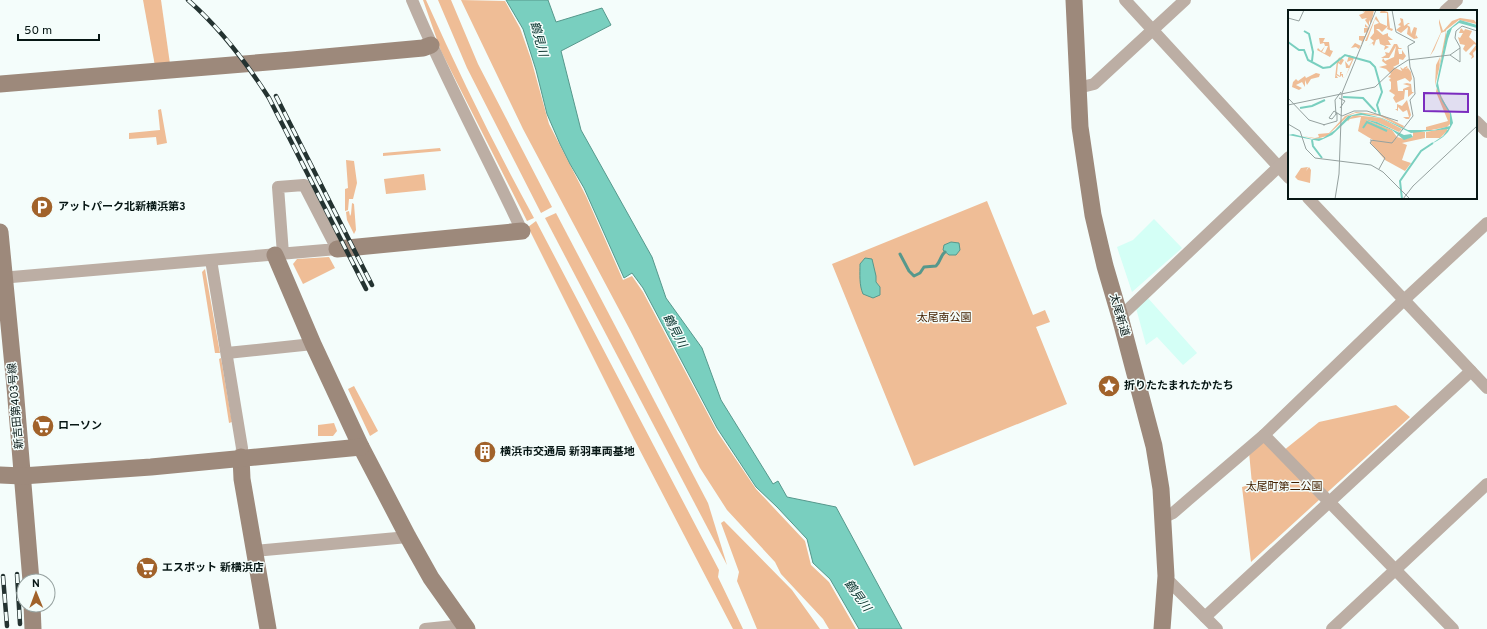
<svg xmlns="http://www.w3.org/2000/svg" width="1487" height="629" font-family="Overpass,'Noto Sans JP',sans-serif">
	<style>
		.built { fill: #d4fff6 }
		.green { fill: #efbd96 }
		.water { fill: #79cfbf; stroke: #56988c }
		.lines { fill: none; stroke-linecap: round; stroke-linejoin: round }
		.stream { stroke: #56988c; stroke-width: 3 }
		.street { stroke: #bcaea4; stroke-width: 12 }
		.secondary { stroke: #9d897b; stroke-width: 17 }
		.rail-casing { stroke: #243331; stroke-width: 4.5 }
		.rail { stroke: #f4fdfb; stroke-width: 3; stroke-dasharray: 9; stroke-linecap: butt }
		.labels { text-anchor: middle; dominant-baseline: central; stroke-width: 3; stroke-linejoin: round; paint-order: stroke }
		.poi-label { font-size: 11px; font-weight: bold; fill: #061614; stroke: #f4fdfb; text-anchor: start }
		.street-label { font-size: 11px; fill: #061614; stroke: #f4fdfb }
		.park-label { font-size: 11px; fill: #432000; stroke: #f4fdfb }
		.water-label { font-size: 12px; font-style: italic; fill: #08332d; stroke: #f4fdfb }
		.inset-river { fill: none; stroke: #79cfbf; stroke-width: 2 }
		.inset-road { fill: none; stroke: #95a19f; stroke-width: 1 }
		.view { fill: #7b2cbf; fill-opacity: 0.15; stroke: #7b2cbf; stroke-width: 2 }
		.inset-edge { fill: none; stroke: #061614; stroke-width: 2 }
	</style>
	<rect width="100%" height="100%" fill="#f4fdfb"/>
	<g class="built">
		<polygon points="1154,219 1182,248 1132,292 1117,247 1133,240"/>
		<polygon points="1147,297 1197,353 1183,365 1157,337 1146,345 1136,308"/>
	</g>
	<g class="green">
		<polygon points="143,0 161,0 170,64 155,66"/>
		<path d="M 423,0 L 426,0 C 459,74 495,147 534,218 L 527,221 L 441,51 Z"/>
		<polygon points="438,0 451,0 478,64 552,207 541,213 467,68"/>
		<polygon points="461,0 505,1 520,28 531,59 549,124 586,196 623,280 632,276 643,292 718,433 756,489 805,541 811,565 829,582 856,629 829,629 823,619 781,574 775,562 727,510 700,468 630,330 523,129"/>
		<polygon points="161,109 167,143 157,145 156,137 129,139 129,133 160,130 158,110"/>
		<polygon points="440,148 441,151 383,156 383,153"/>
		<polygon points="346,160 354,161 357,183 353,199 349,199 348,210 345,211 345,189 348,188"/>
		<polygon points="424,174 426,190 386,194 384,179"/>
		<polygon points="987,201 1033,315 1045,310 1050,322 1036,327 1067,404 914,466 832,264"/>
		<polygon points="352,203 354,204 356,230 354,234 347,220 346,212 349,211 350,216 351,214"/>
		<polygon points="556,213 708,503 727,565 545,218"/>
		<polygon points="536,221 719,570 718,577 743,629 733,629 634,439 528,227"/>
		<polygon points="329,257 335,268 303,284 293,264 297,259"/>
		<polygon points="205,269 220,353 215,353 202,272"/>
		<polygon points="221,358 232,422 229,423 219,359"/>
		<polygon points="354,386 378,431 370,436 348,389"/>
		<polygon points="1396,405 1410,417 1251,562 1242,487 1252,484 1249,452 1264,439 1278,455 1319,422"/>
		<polygon points="334,423 337,431 333,436 318,436 318,425"/>
		<polygon points="724,521 792,590 820,629 757,629 737,581 739,572 721,523"/>
	</g>
	<g class="water">
		<polygon points="506,0 548,0 556,22 602,8 611,25 561,51 581,130 652,257 666,298 702,348 721,400 773,484 778,481 787,497 836,507 902,629 859,629 830,579 813,563 807,539 777,507 756,487 717,428 643,288 632,273 624,278 584,188 570,164 560,144 547,114 536,70 523,29"/>
		<polygon points="951,242 959,243 960,250 956,255 949,255 943,250 944,245"/>
		<path d="M 865,258 L 872,259 L 876,276 L 876,282 L 880,287 L 880,295 L 873,298 L 863,294 C 859,285 860,274 860,264 Z"/>
	</g>
	<g class="lines">
		<path class="stream" d="M 900,254 L 909,271 L 914,276 L 920,273 L 924,267 L 936,266 C 941,261 940,256 945,252"/>
		<g class="street">
			<path d="M 412,0 C 445,79 486,154 522,231"/>
			<polyline points="1125,0 1289,178"/>
			<polyline points="1445,11 1457,0"/>
			<polyline points="1078,88 1094,84 1185,0"/>
			<polyline points="1476,121 1487,132"/>
			<polyline points="1308,198 1487,388"/>
			<polyline points="211,260 242,448 241,457"/>
			<polyline points="0,278 337,249 304,185 278,187 283,254"/>
			<polyline points="1120,317 1289,157"/>
			<polyline points="227,353 313,344"/>
			<polyline points="1264,435 1453,629"/>
			<polyline points="1162,518 1173,513 1188,500 1264,435 1404,300 1487,223"/>
			<polyline points="254,551 408,537"/>
			<polyline points="1166,578 1217,629"/>
			<polyline points="1205,617 1471,371"/>
			<polyline points="425,629 464,625"/>
			<polyline points="1332,629 1487,484"/>
		</g>
		<g class="secondary">
			<polyline points="1074,0 1080,127 1093,215 1105,266 1120,317 1154,446 1161,489 1166,576 1162,629"/>
			<polyline points="0,84 292,60 423,48 431,45"/>
			<polyline points="0,232 15,387 31,581"/>
			<polyline points="337,249 522,231"/>
			<polyline points="275,255 313,344 361,447 408,537 431,578 467,629"/>
			<polyline points="241,457 242,479 268,629"/>
			<polyline points="0,475 22,476 151,467 361,447"/>
			<polyline points="32,605 33,629"/>
		</g>
		<g class="rail-casing">
			<g id="rail">
				<path d="M 188,0 C 221,29 246,62 269,98 L 366,289"/>
				<polyline points="276,96 372,285"/>
				<polyline points="17,574 20,624"/>
				<polyline points="3,576 7,626"/>
			</g>
		</g>
		<use href="#rail" class="rail"/>
	</g>
	<defs>
		<g id="parking-disc" transform="scale(1.15)"><circle r="9.5" fill="#a1622a" stroke="#f4fdfb"/><path d="M-3.5-5.5H1a3.5 3.5 0 0 1 0 7H-1V5.5H-3.5ZM-1-3.4V-.6H.8a1.4 1.4 0 0 0 0-2.8Z" fill="#fff"/></g>
		<g id="sight-disc" transform="scale(1.15)"><circle r="9.5" fill="#a1622a" stroke="#f4fdfb"/><path d="M0-6L1.8-2.2L6-1.7L2.9 1.2L3.7 5.4L0 3.3L-3.7 5.4L-2.9 1.2L-6-1.7L-1.8-2.2Z" fill="#fff"/></g>
		<g id="supermarket-disc" transform="scale(1.15)"><circle r="9.5" fill="#a1622a" stroke="#f4fdfb"/><path d="M-6-5.5h2.5l.6 2H6L4.5 2H-2.5L-4.4-4H-6ZM-1.5 3.2a1.3 1.3 0 1 0 .1 0ZM3 3.2a1.3 1.3 0 1 0 .1 0Z" fill="#fff"/></g>
		<g id="building-disc" transform="scale(1.15)"><circle r="9.5" fill="#a1622a" stroke="#f4fdfb"/><path d="M-4-6H4V6H1V3H-1V6H-4ZM-2.5-4.3h1.7v1.8h-1.7ZM.8-4.3h1.7v1.8H.8ZM-2.5-1h1.7V.8h-1.7ZM.8-1h1.7V.8H.8Z" fill="#fff"/></g>
	</defs>
	<g fill-rule="evenodd">
		<use href="#parking-disc" x="42" y="207"/>
		<use href="#sight-disc" x="1109" y="386"/>
		<use href="#supermarket-disc" x="43" y="426"/>
		<use href="#building-disc" x="485" y="452"/>
		<use href="#supermarket-disc" x="147" y="568"/>
	</g>
	<g class="labels">
		<g class="poi-label">
			<text x="58" y="207">アットパーク北新横浜第3</text>
			<text x="1124" y="386">折りたたまれたかたち</text>
			<text x="58" y="426">ローソン</text>
			<text x="500" y="452">横浜市交通局 新羽車両基地</text>
			<text x="162" y="568">エスポット 新横浜店</text>
		</g>
		<g class="street-label">
			<text transform="translate(1119 315) rotate(74)">太尾新道</text>
			<text transform="translate(16 406) rotate(-95)">新吉田第403号線</text>
		</g>
		<g class="park-label">
			<text x="944" y="318">太尾南公園</text>
			<text x="1284" y="487">太尾町第二公園</text>
		</g>
		<g class="water-label">
			<text transform="translate(538 39) rotate(75)">鶴見川</text>
			<text transform="translate(674 331) rotate(62)">鶴見川</text>
			<text transform="translate(857 596) rotate(54)">鶴見川</text>
		</g>
	</g>
	<g transform="translate(1288 10)">
		<rect width="189" height="189" fill="#f4fdfb"/>
		<path d="M 74,0 L 75,0 L 76,3 L 77,0 L 86,0 L 84,10 L 82,17 L 79,24 L 71,39 L 68,37 L 63,38 L 67,33 L 73,36 L 74,31 L 71,30 L 71,28 L 75,28 L 71,28 L 71,26 L 77,26 L 79,22 L 76,23 L 76,18 L 81,18 L 77,17 L 77,14 L 81,18 L 83,14 L 81,10 L 81,16 L 77,10 L 79,8 L 74,9 L 71,5 L 76,3 ZM 93,0 L 100,2 L 102,18 L 105,19 L 104,21 L 99,19 L 100,16 L 94,22 L 91,19 L 88,19 L 95,25 L 100,23 L 100,26 L 105,30 L 100,30 L 103,35 L 97,35 L 101,37 L 96,40 L 97,36 L 92,34 L 91,29 L 88,30 L 86,36 L 84,33 L 80,36 L 86,31 L 82,28 L 86,23 L 86,15 L 91,13 L 87,9 L 79,31 L 77,31 L 88,6 L 92,13 L 99,16 L 99,3 L 92,3 ZM 112,8 L 115,9 L 116,16 L 120,13 L 122,13 L 119,15 L 122,17 L 123,24 L 126,17 L 129,18 L 127,28 L 128,25 L 130,28 L 126,29 L 119,24 L 120,17 L 113,23 L 108,20 L 113,16 L 110,15 L 113,12 ZM 172,8 L 186,10 L 189,14 L 171,10 L 158,20 L 158,25 L 160,21 L 147,76 L 148,55 L 152,47 L 151,57 L 158,21 L 153,23 L 146,40 L 142,46 L 153,22 L 151,13 L 151,9 L 155,21 L 164,11 ZM 173,18 L 176,21 L 177,19 L 184,21 L 181,27 L 189,34 L 189,39 L 185,43 L 186,47 L 183,49 L 184,46 L 181,44 L 188,35 L 186,34 L 178,42 L 175,39 L 177,35 L 172,34 L 170,27 L 172,28 L 175,23 L 171,23 ZM 31,28 L 37,28 L 35,32 L 41,32 L 42,40 L 45,41 L 42,47 L 29,40 L 30,38 L 33,41 L 37,36 L 34,42 L 37,43 L 40,36 L 37,36 L 36,33 L 32,34 ZM 106,34 L 109,34 L 111,38 L 113,38 L 114,39 L 110,39 L 111,44 L 114,44 L 114,40 L 118,46 L 115,50 L 111,49 L 111,54 L 105,57 L 114,61 L 112,57 L 115,59 L 117,57 L 118,57 L 118,56 L 120,57 L 117,59 L 120,58 L 123,62 L 124,69 L 122,72 L 117,68 L 109,71 L 110,81 L 115,81 L 115,79 L 122,76 L 115,74 L 119,73 L 123,74 L 124,82 L 126,82 L 120,87 L 120,80 L 117,80 L 116,89 L 108,93 L 105,88 L 107,85 L 101,81 L 103,79 L 103,72 L 101,70 L 103,68 L 100,67 L 103,64 L 98,59 L 91,57 L 99,55 L 94,51 L 95,48 L 97,51 L 106,47 L 108,36 L 101,48 L 93,48 L 98,45 L 97,42 L 101,43 ZM 61,45 L 66,47 L 64,47 L 66,48 L 57,68 L 54,67 L 54,65 L 52,67 L 48,65 L 50,68 L 47,68 L 49,50 L 49,53 L 50,49 L 52,47 L 51,53 L 53,48 L 56,50 L 53,55 L 50,53 L 49,64 L 52,66 L 52,62 L 54,62 L 53,64 L 55,64 L 55,67 L 57,68 L 61,58 L 58,58 L 57,51 L 61,56 L 64,50 L 59,52 ZM 28,63 L 32,64 L 31,67 L 23,69 L 19,75 L 17,70 L 17,77 L 14,72 L 8,75 L 14,78 L 11,80 L 4,77 L 5,72 L 8,69 L 10,71 L 17,66 L 18,68 ZM 149,77 L 162,104 L 163,113 L 159,117 L 138,121 L 138,117 L 160,111 L 148,82 ZM 119,90 L 123,105 L 121,109 L 118,109 L 115,107 L 121,107 L 119,100 L 115,102 L 110,97 L 110,101 L 107,99 L 109,99 L 109,94 L 114,96 ZM 68,102 L 94,105 L 116,116 L 115,118 L 92,106 L 67,103 L 60,106 L 39,126 L 28,129 L 14,126 L 27,128 L 31,127 L 30,124 L 41,123 L 57,106 ZM 66,105 L 93,108 L 114,119 L 111,122 L 89,112 L 76,109 L 104,120 L 109,127 L 116,129 L 125,127 L 125,121 L 137,122 L 137,128 L 114,133 L 119,135 L 114,150 L 123,153 L 117,161 L 97,150 L 82,132 L 85,130 L 70,121 L 73,107 L 62,109 L 60,111 L 62,113 L 59,110 ZM 159,118 L 159,121 L 152,128 L 138,128 L 138,122 ZM 20,157 L 18,161 L 21,157 L 23,160 L 22,173 L 10,170 L 7,167 L 13,158 Z" fill="#efbd96"/>
		<path d="M 172,10 L 189,15 L 189,18 L 171,13 L 164,18 L 160,29 L 150,73 L 153,87 L 163,103 L 165,113 L 160,122 L 155,127 L 149,131 L 143,134 L 155,126 L 160,119 L 123,123 L 93,108 L 74,105 L 64,106 L 44,125 L 31,131 L 0,125 L 5,124 L 24,129 L 35,128 L 47,120 L 60,106 L 73,103 L 94,108 L 120,120 L 146,120 L 162,116 L 162,104 L 154,91 L 148,76 L 159,21 ZM 76,109 L 89,112 L 116,125 L 123,124 L 125,127 L 116,130 L 104,120 Z" fill="#79cfbf"/>
		<path class="inset-river" d="M 16,21 L 21,24 L 25,42 L 24,51M 0,32 L 11,40 L 16,40 L 20,50 L 35,58 L 42,57 L 57,45 L 82,52 L 87,57 L 94,82 L 89,95 L 92,105M 55,87 L 75,88 L 88,102M 12,98 L 24,96 L 37,90M 75,118 L 79,112 L 99,121M 24,130 L 25,136 L 34,148M 114,189 L 112,171 L 133,141 L 145,133"/>
		<path class="inset-road" d="M 0,8 L 11,11 L 16,0M 162,45 L 172,52M 172,52 L 172,37 L 167,28 L 168,21 L 174,16 L 189,21M 51,88 L 57,91 L 52,98M 1,89 L 21,110 L 37,115M 0,95 L 87,77 L 106,59 L 120,50 L 162,45 L 172,38M 48,105 L 47,90 L 53,82M 0,114 L 12,121 L 18,139 L 27,148 L 83,155 L 95,162 L 122,189M 35,115 L 49,111 L 49,103 L 44,109 L 41,108 L 46,101 L 54,106 L 66,101 L 79,101 L 110,111M 82,130 L 104,133 L 125,106 L 122,90 L 127,84 L 126,68 L 122,57 L 120,36 L 127,32 L 108,22 L 104,0M 84,130 L 82,133 L 97,148 L 91,159M 47,189 L 51,164 L 54,83 L 88,0M 115,189 L 125,176 L 189,116"/>
		<path class="view" d="M 136,83 L 180,84 L 180,102 L 136,101 Z"/>
		<rect width="189" height="189" class="inset-edge"/>
	</g>
	<g transform="translate(36 593) rotate(359)"><circle r="19" fill="#f4fdfb" stroke="#95a19f"/>
	<path d="M0-3L7 15L0 10L-7 15Z" fill="#a1622a"/>
	<text y="-6" font-size="11" font-weight="bold" text-anchor="middle" fill="#061614">N</text>
	</g>
	<path d="M18 34v6h81v-6" fill="none" stroke="#061614" stroke-width="2"/>
	<text x="24" y="34" font-size="12" fill="#061614" stroke="#f4fdfb" stroke-width="3" paint-order="stroke">50 m</text>
</svg>
